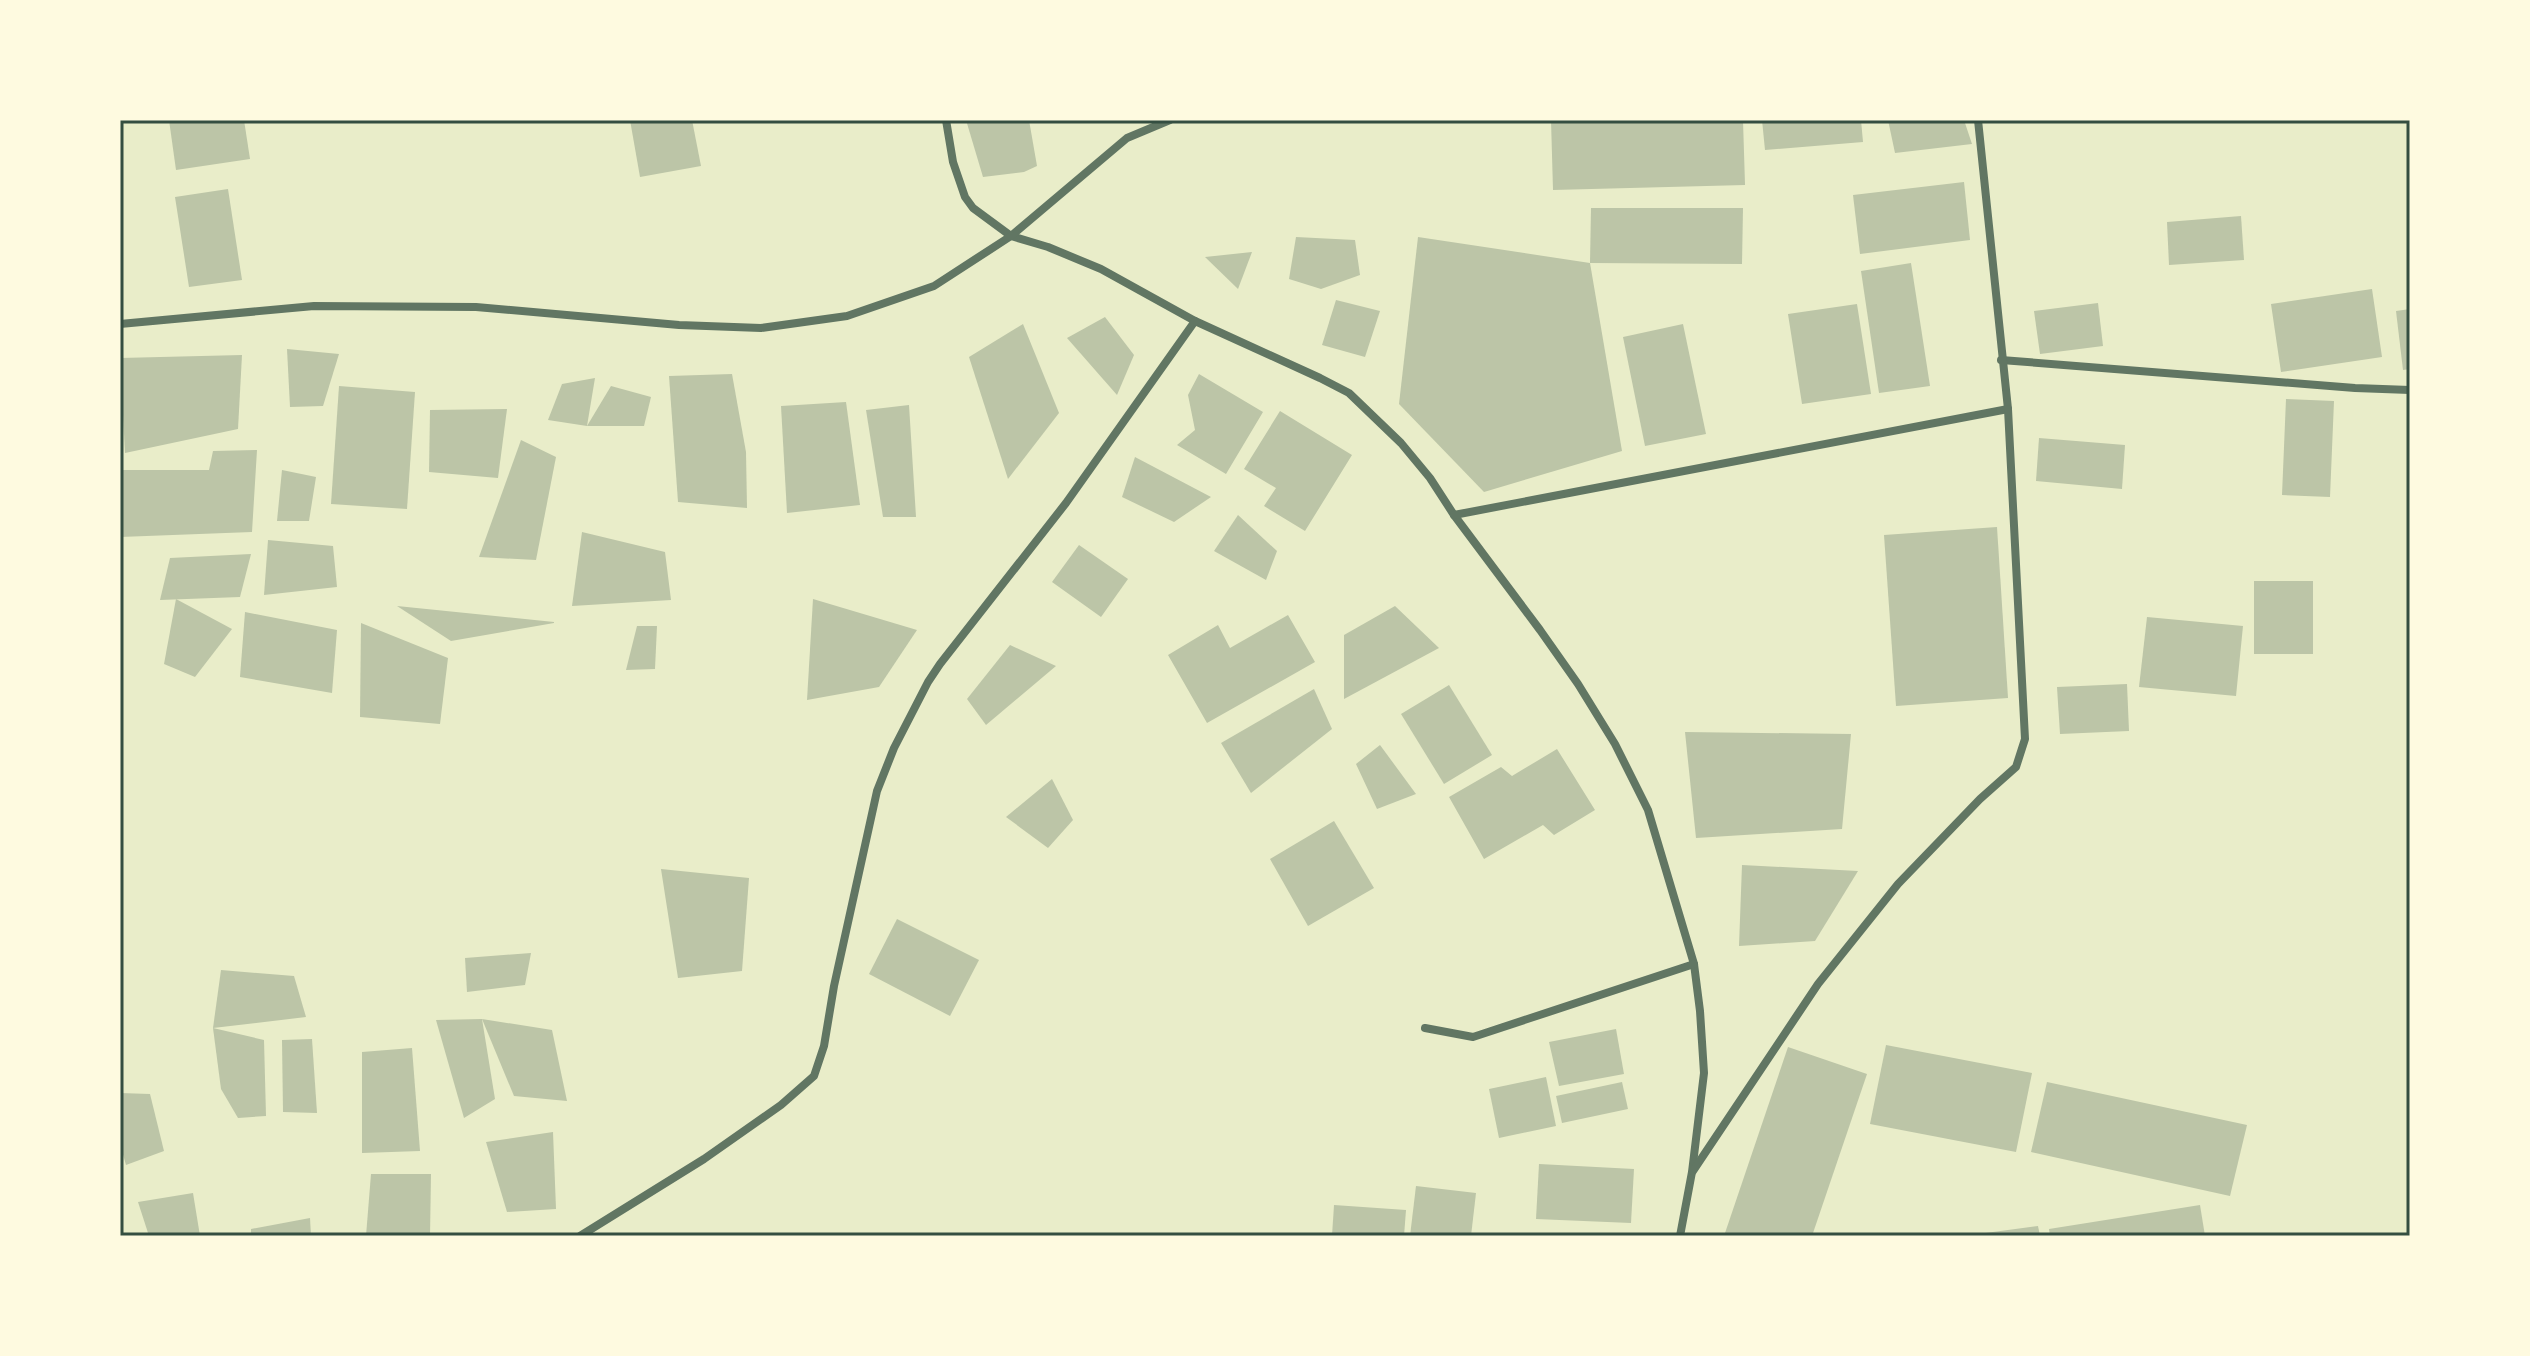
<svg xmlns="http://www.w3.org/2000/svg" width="2530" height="1356" font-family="Quicksand,sans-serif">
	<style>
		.building { fill: #bcc5a7 }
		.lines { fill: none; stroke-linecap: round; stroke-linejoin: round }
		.minor { stroke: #617663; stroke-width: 8 }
		.neatline { fill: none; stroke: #344e41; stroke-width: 3 }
	</style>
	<rect width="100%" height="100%" fill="#e9edc9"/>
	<g class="building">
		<polygon points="169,120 244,120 250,159 176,170"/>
		<polygon points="630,120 692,120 701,166 640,177"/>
		<polygon points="966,120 1029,120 1037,166 1024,172 983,177"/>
		<polygon points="1551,120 1743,120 1745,185 1553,190"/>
		<polygon points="1762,120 1861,120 1863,142 1765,150"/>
		<polygon points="1888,120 1964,120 1972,144 1895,153"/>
		<polygon points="1964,182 1970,240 1860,254 1853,195"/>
		<polygon points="228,189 242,280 189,287 175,197"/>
		<polygon points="1591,208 1743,208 1742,264 1590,263"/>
		<polygon points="2241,216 2244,260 2169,265 2167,222"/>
		<polygon points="1296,237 1355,240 1360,275 1321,289 1289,279"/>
		<polygon points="1418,237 1590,263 1622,451 1484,492 1399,404"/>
		<polygon points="1252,252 1238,289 1205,257"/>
		<polygon points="1911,263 1930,386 1879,393 1861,271"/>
		<polygon points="2372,289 2382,357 2281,372 2271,304"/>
		<polygon points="1336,300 1380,311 1365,357 1322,345"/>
		<polygon points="2098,303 2103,346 2040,354 2034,311"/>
		<polygon points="1857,304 1871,394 1802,404 1788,314"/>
		<polygon points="2410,309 2410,369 2403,370 2396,311"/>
		<polygon points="1105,317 1134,355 1117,395 1067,338"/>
		<polygon points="1023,324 1059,413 1008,479 969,357"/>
		<polygon points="1683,324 1706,434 1645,446 1623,337"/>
		<polygon points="287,349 339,354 323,406 290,407"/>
		<polygon points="242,355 238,429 125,453 120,358"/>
		<polygon points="732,374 746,452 747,508 678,502 669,376"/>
		<polygon points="1199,374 1263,412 1226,474 1177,445 1195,430 1188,395"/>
		<polygon points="595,378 587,426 548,420 562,384"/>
		<polygon points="339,386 415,392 407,509 331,504"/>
		<polygon points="611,386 651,397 644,426 587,426"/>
		<polygon points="2286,399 2334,401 2330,497 2282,495"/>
		<polygon points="846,402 860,505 787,513 781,406"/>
		<polygon points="909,405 916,517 883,517 866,410"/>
		<polygon points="507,409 498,478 429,472 430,410"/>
		<polygon points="1280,411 1352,455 1305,531 1264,506 1276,488 1244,469"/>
		<polygon points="2039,438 2125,445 2122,489 2036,481"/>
		<polygon points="521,440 556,457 536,560 479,557"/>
		<polygon points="257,450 252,532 120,537 120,470 209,470 213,451"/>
		<polygon points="1135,457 1211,497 1174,522 1122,497"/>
		<polygon points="282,470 316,477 309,521 277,521"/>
		<polygon points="1238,515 1277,551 1266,580 1214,551"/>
		<polygon points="1997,527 2008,698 1896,706 1884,535"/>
		<polygon points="582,532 665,552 671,600 572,606"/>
		<polygon points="268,540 333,546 337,587 264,595"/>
		<polygon points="1079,545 1128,579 1101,617 1052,582"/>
		<polygon points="251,554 240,597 160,600 170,558"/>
		<rect x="2254" y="581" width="59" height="73"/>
		<polygon points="176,599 232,629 195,677 164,664"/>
		<polygon points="813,599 917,630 879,687 807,700"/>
		<polygon points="397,606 554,622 554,623 451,641"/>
		<polygon points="1395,606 1439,648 1344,699 1344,635"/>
		<polygon points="245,612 337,630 332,693 240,677"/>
		<polygon points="1288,615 1315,662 1207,723 1168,655 1218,625 1230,648"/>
		<polygon points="2147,617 2243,626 2236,696 2139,687"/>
		<polygon points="361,623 448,658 440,724 360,717"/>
		<polygon points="637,626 657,626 655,669 626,670"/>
		<polygon points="1010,645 1056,666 986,725 967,699"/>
		<polygon points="2127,684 2129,731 2060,734 2057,687"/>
		<polygon points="1449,685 1492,755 1444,784 1401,714"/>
		<polygon points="1314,689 1332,729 1251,793 1221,743"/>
		<polygon points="1685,732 1851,734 1842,829 1696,838"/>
		<polygon points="1380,745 1416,794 1377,809 1356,764"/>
		<polygon points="1557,749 1595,810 1554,835 1543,825 1484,859 1449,797 1501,767 1512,776"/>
		<polygon points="1052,779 1073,820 1048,848 1006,817"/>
		<polygon points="1334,821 1374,888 1308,926 1270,859"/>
		<polygon points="1742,865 1858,871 1815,941 1739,946"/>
		<polygon points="661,869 749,878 742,971 678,978"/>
		<polygon points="897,919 979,960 950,1016 869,974"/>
		<polygon points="531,953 525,985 467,992 465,958"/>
		<polygon points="221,970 294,976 306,1017 213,1028"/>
		<polygon points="482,1019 552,1030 567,1101 514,1096"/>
		<polygon points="482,1019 495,1099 464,1118 436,1020"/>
		<polygon points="213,1028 264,1040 266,1116 238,1118 221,1089"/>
		<polygon points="1616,1029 1624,1074 1559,1086 1549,1042"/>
		<polygon points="312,1039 317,1113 283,1112 282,1040"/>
		<polygon points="1886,1045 2032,1073 2016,1152 1870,1124"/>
		<polygon points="1788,1047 1867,1074 1812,1236 1724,1236"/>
		<polygon points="412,1048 420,1151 362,1153 362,1052"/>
		<polygon points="1546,1077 1556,1126 1499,1138 1489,1089"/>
		<polygon points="1622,1082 1628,1109 1562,1123 1556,1096"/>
		<polygon points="2047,1082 2247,1125 2230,1196 2031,1152"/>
		<polygon points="120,1093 150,1094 164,1151 126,1165 120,1144"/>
		<polygon points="553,1132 556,1209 507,1212 486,1142"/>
		<polygon points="1539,1164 1634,1169 1631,1223 1536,1219"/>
		<polygon points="371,1174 431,1174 430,1236 366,1236"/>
		<polygon points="1416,1186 1476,1193 1471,1236 1410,1236"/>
		<polygon points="193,1193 200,1236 149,1236 138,1202"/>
		<polygon points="1334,1205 1406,1210 1404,1236 1332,1236"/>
		<polygon points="2200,1205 2205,1236 2050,1236 2049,1229"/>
		<polygon points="310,1218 311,1236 251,1236 251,1229"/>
		<polygon points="2038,1226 2040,1236 1978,1236 1978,1234"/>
	</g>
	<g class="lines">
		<g class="minor">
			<polyline points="946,120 953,162 965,197 973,208 1011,236 1048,247 1101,269 1195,321 1320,378 1349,393 1401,443 1430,478 1454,515 1540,630 1578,684 1615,744 1648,810 1694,964 1700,1011 1704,1073 1692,1172 1680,1236"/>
			<polyline points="120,324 314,306 476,307 679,325 761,328 847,316 934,286 1011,236 1127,138 1170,120"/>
			<polyline points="2001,360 2355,388 2410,390"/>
			<polyline points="1454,515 2008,409 1978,120"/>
			<polyline points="1425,1028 1473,1037 1694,964"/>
			<polyline points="1693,1171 1818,984 1898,884 1980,799 2016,767 2025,739 2008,409"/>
			<polyline points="580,1236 704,1159 781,1105 814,1076 824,1046 834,986 877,791 894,748 928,682 940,664 1066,503 1195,321"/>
		</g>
	</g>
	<rect width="2530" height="1356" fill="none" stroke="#fefae0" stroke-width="244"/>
	<rect x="122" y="122" width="2286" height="1112" class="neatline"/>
</svg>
